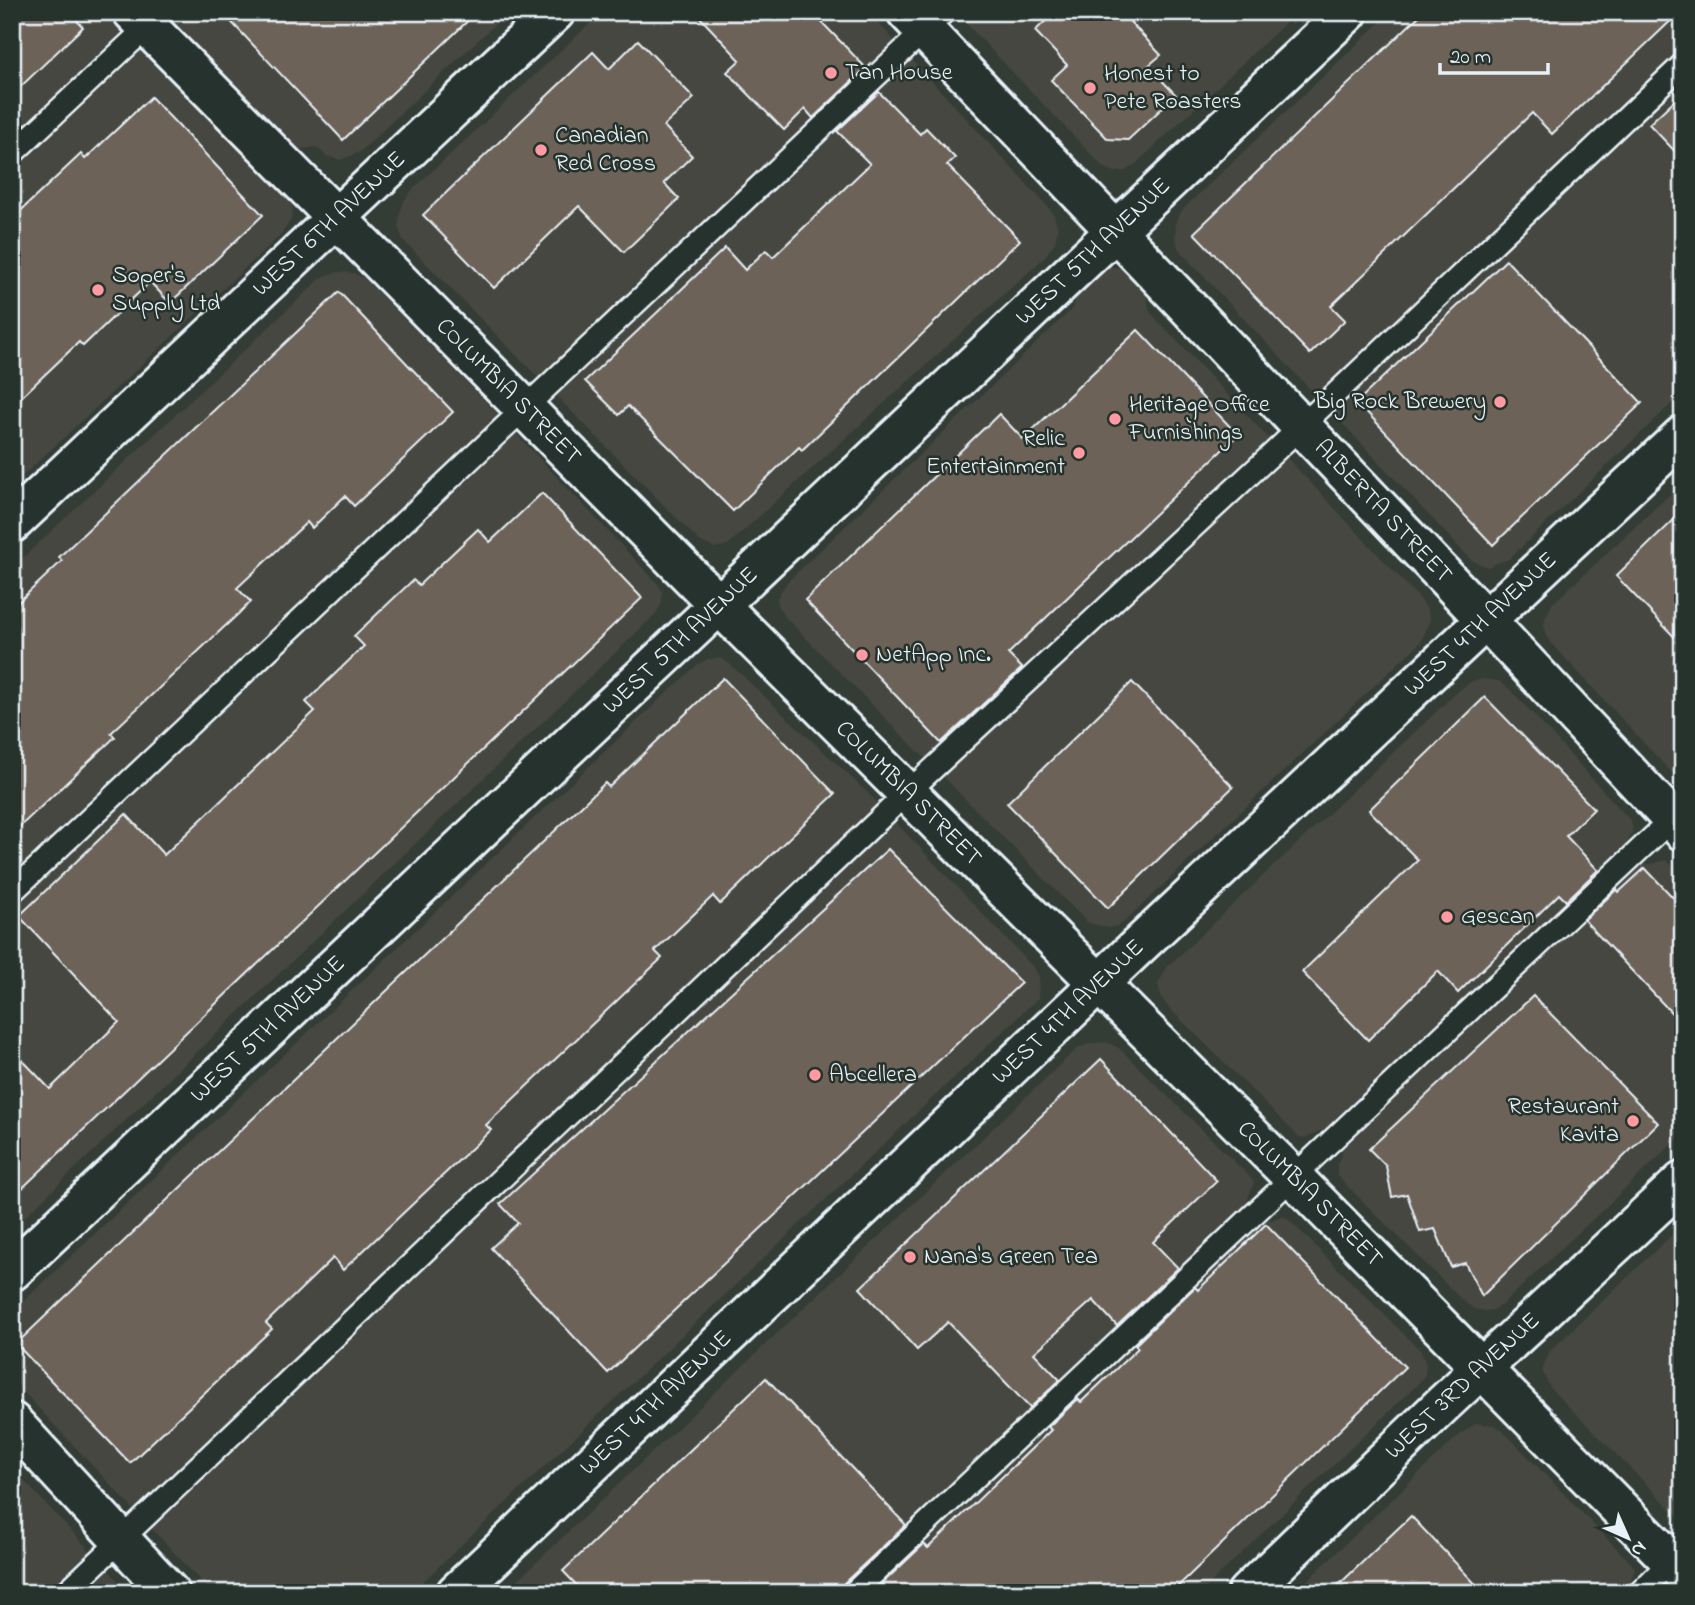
<svg xmlns="http://www.w3.org/2000/svg" width="1695" height="1605" font-family="'Indie Flower',sans-serif">
	<style>
		.built { fill: #454740 }
		.building { fill: #6d6258; stroke: #e8f1f8; stroke-width: 2 }
		.lines { fill: none; stroke-linecap: round; stroke-linejoin: round }
		.lane-casing { stroke: #e8f1f8; stroke-width: 26 }
		.street-casing { stroke: #e8f1f8; stroke-width: 44 }
		.lane { stroke: #26332d; stroke-width: 21 }
		.street { stroke: #26332d; stroke-width: 38 }
		.poi-dot { fill: #ff9aa2; stroke: #26332d; stroke-width: 2.5 }
		.labels { text-anchor: middle; dominant-baseline: central; stroke-width: 5; stroke-linejoin: round; paint-order: stroke }
		.poi-label { font-size: 24px; fill: #e8f1f8; stroke: #26332d; text-anchor: start }
		.street-label { font-size: 24px; fill: #e8f1f8; stroke: #26332d }
	</style>
	<rect width="100%" height="100%" fill="#343c36"/>
	<filter id="ink" filterUnits="userSpaceOnUse"><feTurbulence type="fractalNoise" baseFrequency=".0143" numOctaves="2"/><feDisplacementMap in="SourceGraphic" scale="14" xChannelSelector="R" yChannelSelector="G"/><feConvolveMatrix kernelMatrix="1 2 1 2 8 2 1 2 1" color-interpolation-filters="sRGB"/></filter>
	<g filter="url(#ink)">
		<g class="built">
			<polygon points="12,12 103,12 286,192 293,210 291,220 279,237 12,486"/>
			<polygon points="163,12 508,12 360,152 341,160 326,156 316,147 299,150"/>
			<polygon points="602,12 868,12 1047,206 1054,215 1058,229 1055,243 1043,259 728,545 714,548 699,541 403,240 398,227 400,213 404,201 412,190"/>
			<polygon points="955,12 1297,12 1136,164 1125,171 1115,172 1103,167"/>
			<polygon points="1391,12 1683,12 1683,393 1509,559 1487,567 1471,560 1191,263 1178,248 1175,237 1176,220 1184,208"/>
			<polygon points="1107,267 1121,268 1130,273 1146,290 1150,312 1421,600 1428,611 1430,620 1421,642 1125,921 1118,926 1109,928 1088,923 1080,915 784,616 778,607 777,598 787,582 1073,308 1076,292 1096,272"/>
			<polygon points="341,272 353,273 364,278 488,404 658,584 662,591 662,603 656,614 12,1229 12,568 319,280 328,274"/>
			<polygon points="1683,482 1683,785 1552,644 1547,637 1544,627 1545,618 1552,604"/>
			<polygon points="720,658 730,664 867,792 1034,968 1039,977 1038,998 411,1593 212,1593 12,1380 12,1312 657,702 698,664 708,659"/>
			<polygon points="1483,679 1499,681 1511,690 1631,821 1633,831 1627,843 1646,865 1666,860 1683,875 1683,1134 1503,1304 1493,1310 1484,1311 1474,1309 1464,1302 1337,1176 1337,1164 1343,1151 1322,1130 1304,1138 1298,1136 1167,1006 1161,997 1158,984 1167,967 1458,691 1472,681"/>
			<polygon points="1107,1042 1119,1048 1250,1177 1254,1183 1246,1204 1265,1221 1283,1216 1288,1219 1421,1351 1426,1365 1425,1375 1419,1383 1200,1593 504,1593 1071,1054 1080,1047 1091,1043"/>
			<polygon points="1683,1224 1683,1521 1550,1388 1542,1371 1549,1352"/>
			<polygon points="1476,1423 1493,1425 1501,1429 1632,1564 1635,1569 1629,1586 1635,1593 1294,1593 1458,1436"/>
			<polygon points="12,1468 130,1593 12,1593"/>
		</g>
		<g class="building">
			<polygon points="12,12 69,12 83,27 12,95"/>
			<polygon points="222,12 477,12 343,140"/>
			<polygon points="695,12 812,12 866,68 813,118 805,109 784,130 727,72 740,60"/>
			<polygon points="1055,12 1121,12 1161,55 1148,66 1176,95 1128,140 1108,139 1051,80 1067,65 1035,31"/>
			<polygon points="1423,12 1680,12 1552,134 1532,113 1331,306 1345,320 1310,354 1194,233"/>
			<polygon points="638,40 694,98 664,126 692,156 664,183 679,199 624,252 579,206 494,288 423,215 593,52 609,69"/>
			<polygon points="879,92 920,134 926,128 955,158 947,165 1020,240 802,450 799,447 733,511 628,406 619,415 585,381 725,248 745,270 766,250 773,257 870,164 837,131"/>
			<polygon points="1683,92 1683,160 1649,124"/>
			<polygon points="151,97 263,215 170,303 150,282 83,346 79,342 12,406 12,219 81,154 85,159"/>
			<polygon points="1506,260 1642,403 1493,545 1357,402"/>
			<polygon points="339,292 453,412 354,506 345,496 312,528 307,522 237,588 251,602 111,733 115,737 12,834 12,608 62,561 59,557"/>
			<polygon points="1138,330 1238,435 1008,654 1022,668 941,743 805,600 999,414 1023,439"/>
			<polygon points="542,493 642,598 12,1198 12,1049 50,1089 119,1022 19,916 126,814 164,855 315,711 306,702 364,646 354,636 413,580 419,585 478,529 490,542"/>
			<polygon points="1683,511 1683,646 1616,576"/>
			<polygon points="723,678 835,794 720,904 713,896 655,951 662,958 486,1125 491,1130 343,1270 333,1258 266,1323 272,1329 130,1463 16,1344 605,783 609,787"/>
			<polygon points="1132,682 1233,787 1108,908 1007,803"/>
			<polygon points="1485,697 1594,809 1566,836 1598,870 1566,901 1559,894 1458,993 1438,971 1368,1040 1302,972 1418,860 1369,810"/>
			<polygon points="888,849 1021,983 608,1373 491,1248 518,1223 500,1204"/>
			<polygon points="1645,868 1683,908 1683,1025 1584,920 1617,889 1619,892"/>
			<polygon points="1533,996 1658,1123 1482,1296 1465,1263 1451,1267 1435,1229 1420,1232 1407,1194 1392,1197 1386,1166 1369,1149"/>
			<polygon points="1101,1059 1217,1181 1153,1242 1178,1268 1117,1326 1093,1300 1034,1353 1060,1380 1030,1408 948,1322 917,1350 860,1288"/>
			<polygon points="1266,1224 1405,1367 1171,1593 872,1593 924,1544 928,1548 1051,1430 1048,1427 1078,1399 1081,1402 1138,1348 1135,1345 1195,1287 1198,1290"/>
			<polygon points="766,1378 906,1525 844,1583 840,1593 584,1593 563,1571"/>
			<polygon points="1411,1516 1484,1593 1330,1593"/>
		</g>
		<g class="lines">
			<g class="lane-casing">
				<g id="lane">
					<polyline points="12,154 163,12"/>
					<polyline points="12,892 944,12"/>
					<polyline points="65,1593 908,792 1272,454 1683,64"/>
					<polyline points="853,1593 1672,819"/>
					<polyline points="1639,1593 1671,1561"/>
				</g>
			</g>
			<g class="street-casing">
				<g id="street">
					<path id="s1" d="M 133,12 L 718,604 L 1293,1177 L 1683,1573"/>
					<path id="s2" d="M 907,12 L 1486,620 L 1683,831"/>
					<path id="s3" d="M 12,523 L 555,12"/>
					<path id="s4" d="M 12,1271 L 1348,12"/>
					<polyline points="12,1422 170,1593"/>
					<path id="s5" d="M 456,1593 L 1134,950 L 1683,435"/>
					<path id="s6" d="M 1247,1593 L 1443,1404 L 1683,1181"/>
				</g>
			</g>
			<use href="#lane" class="lane"/>
			<use href="#street" class="street"/>
		</g>
	</g>
	<g class="poi-dot">
		<circle cx="831" cy="73" r="7"/>
		<circle cx="1090" cy="88" r="7"/>
		<circle cx="541" cy="150" r="7"/>
		<circle cx="98" cy="290" r="7"/>
		<circle cx="1500" cy="402" r="7"/>
		<circle cx="1115" cy="419" r="7"/>
		<circle cx="1079" cy="453" r="7"/>
		<circle cx="862" cy="655" r="7"/>
		<circle cx="1447" cy="917" r="7"/>
		<circle cx="815" cy="1075" r="7"/>
		<circle cx="1633" cy="1121" r="7"/>
		<circle cx="910" cy="1257" r="7"/>
	</g>
	<g class="labels">
		<g class="poi-label">
			<text x="845" y="73">Tan House</text>
			<text x="1104" y="74">Honest to<tspan x="1104" dy="28">Pete Roasters</tspan></text>
			<text x="555" y="136">Canadian<tspan x="555" dy="28">Red Cross</tspan></text>
			<text x="112" y="276">Soper's<tspan x="112" dy="28">Supply Ltd</tspan></text>
			<text x="1486" y="402" text-anchor="end">Big Rock Brewery</text>
			<text x="1129" y="405">Heritage Office<tspan x="1129" dy="28">Furnishings</tspan></text>
			<text x="1065" y="439" text-anchor="end">Relic<tspan x="1065" dy="28">Entertainment</tspan></text>
			<text x="876" y="655">NetApp Inc.</text>
			<text x="1461" y="917">Gescan</text>
			<text x="829" y="1075">Abcellera</text>
			<text x="1619" y="1107" text-anchor="end">Restaurant<tspan x="1619" dy="28">Kavita</tspan></text>
			<text x="924" y="1257">Nana's Green Tea</text>
		</g>
		<g class="street-label">
			<text stroke="none"><textPath href="#s3" startOffset="436">WEST 6TH AVENUE</textPath></text>
			<text stroke="none"><textPath href="#s4" startOffset="1486">WEST 5TH AVENUE</textPath></text>
			<text stroke="none"><textPath href="#s1" startOffset="534">COLUMBIA STREET</textPath></text>
			<text stroke="none"><textPath href="#s2" startOffset="690">ALBERTA STREET</textPath></text>
			<text stroke="none"><textPath href="#s5" startOffset="1410">WEST 4TH AVENUE</textPath></text>
			<text stroke="none"><textPath href="#s4" startOffset="919">WEST 5TH AVENUE</textPath></text>
			<text stroke="none"><textPath href="#s1" startOffset="1101">COLUMBIA STREET</textPath></text>
			<text stroke="none"><textPath href="#s5" startOffset="844">WEST 4TH AVENUE</textPath></text>
			<text stroke="none"><textPath href="#s4" startOffset="352">WEST 5TH AVENUE</textPath></text>
			<text stroke="none"><textPath href="#s1" startOffset="1668">COLUMBIA STREET</textPath></text>
			<text stroke="none"><textPath href="#s6" startOffset="299">WEST 3RD AVENUE</textPath></text>
			<text stroke="none"><textPath href="#s5" startOffset="276">WEST 4TH AVENUE</textPath></text>
		</g>
	</g>
	<rect width="1695" height="1605" fill="none" stroke="#26332d" stroke-width="42"/>
	<rect x="21" y="21" width="1653" height="1563" fill="none" stroke="#e8f1f8" stroke-width="2.5" filter="url(#ink)"/>
	<g transform="translate(1628 1538) rotate(135)" stroke="#26332d" stroke-width="5" paint-order="stroke">
	<path d="M0-5L12 26L0 18L-12 26Z" fill="#e8f1f8"/>
	<text y="-10" font-size="19" font-weight="bold" text-anchor="middle" fill="#e8f1f8">N</text>
	</g>
	<path d="M1440 63v10h108v-10" fill="none" stroke="#e8f1f8" stroke-width="3.5"/>
	<text x="1450" y="63" font-size="21" fill="#e8f1f8" stroke="#26332d" stroke-width="5" paint-order="stroke">20 m</text>
</svg>
